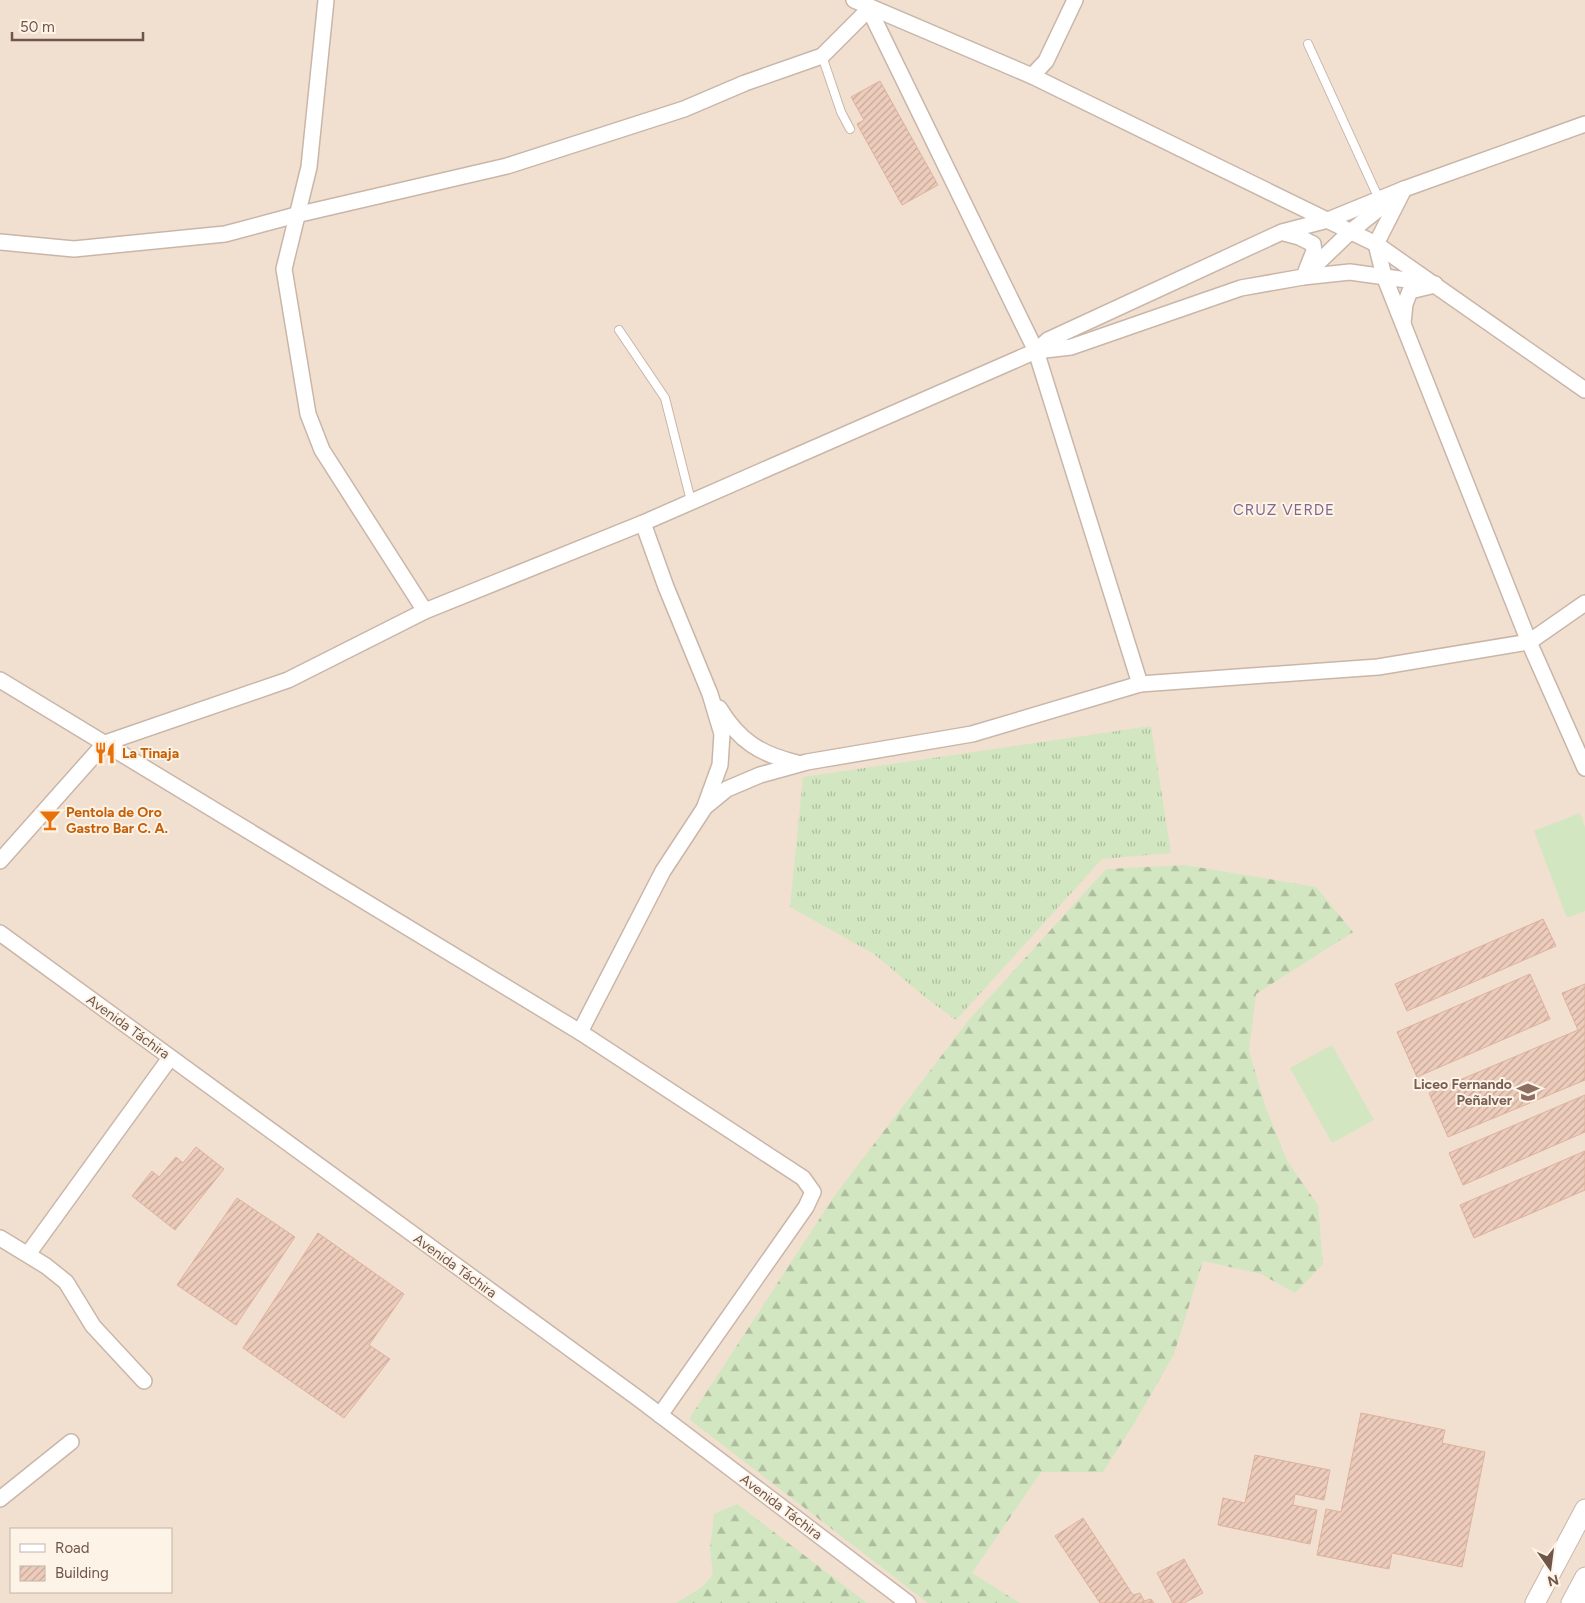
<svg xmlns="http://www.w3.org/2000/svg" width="1585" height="1603" font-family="Figtree,sans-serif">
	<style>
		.residential { fill: #f1e0d0; fill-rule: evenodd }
		.grass { fill: url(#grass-tufts) }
		.forest { fill: url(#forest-firs) }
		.pitch { fill: #d2e6c1 }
		.building { fill: url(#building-hatch); stroke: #deb29c }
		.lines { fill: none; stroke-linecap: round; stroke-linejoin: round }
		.service-casing { stroke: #c9b6a9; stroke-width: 10 }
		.minor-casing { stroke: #c9b6a9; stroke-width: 18 }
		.tertiary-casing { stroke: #c9b6a9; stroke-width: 21 }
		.service { stroke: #fff; stroke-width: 8 }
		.minor { stroke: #fff; stroke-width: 15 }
		.tertiary { stroke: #fff; stroke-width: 19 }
		.labels { text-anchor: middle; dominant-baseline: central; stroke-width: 4; stroke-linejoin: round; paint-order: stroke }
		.food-label { font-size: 14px; font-weight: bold; fill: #c56008; stroke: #fdf3e6; text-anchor: start }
		.street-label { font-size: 14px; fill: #6f554a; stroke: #fdf3e6 }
		.education-label { font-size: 14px; font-weight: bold; fill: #785e54; stroke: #fdf3e6; text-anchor: end }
		.neighbourhood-label { font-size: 15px; letter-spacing: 1px; fill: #806692; stroke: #fdf3e6 }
	</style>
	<defs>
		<pattern id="grass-tufts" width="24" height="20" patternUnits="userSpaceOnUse" patternTransform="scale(1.25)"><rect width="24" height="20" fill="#d2e6c1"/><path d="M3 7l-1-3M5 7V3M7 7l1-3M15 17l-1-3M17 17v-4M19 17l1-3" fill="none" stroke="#afbd9f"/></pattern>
		<pattern id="forest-firs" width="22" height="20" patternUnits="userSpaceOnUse" patternTransform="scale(1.25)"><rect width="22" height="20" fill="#d2e6c1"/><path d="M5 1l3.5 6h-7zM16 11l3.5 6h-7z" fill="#afbd9f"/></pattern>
		<pattern id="building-hatch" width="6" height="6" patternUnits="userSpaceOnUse" patternTransform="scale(1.25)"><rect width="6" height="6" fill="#edccbb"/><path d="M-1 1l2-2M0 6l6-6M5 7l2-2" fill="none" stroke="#c4a89a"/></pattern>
	</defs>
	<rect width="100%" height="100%" fill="#faefe1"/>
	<path class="residential" d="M 0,0 L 1585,0 L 1585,1603 L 0,1603 ZM 11,1529 L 171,1529 L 171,1592 L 11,1592 Z"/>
	<polygon class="grass" points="1151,726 1171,853 1102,859 956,1020 925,997 874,954 790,907 803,777"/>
	<g class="forest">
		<polygon points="1185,865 1316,887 1353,932 1256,994 1249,1051 1266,1108 1287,1161 1318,1205 1323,1264 1295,1293 1261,1274 1203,1261 1174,1354 1135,1422 1103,1472 1041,1472 972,1573 1020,1603 928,1603 689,1419 835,1195 968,1021 1106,869"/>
		<polygon points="737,1504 867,1603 676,1603 701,1588 713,1575 710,1549 714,1514"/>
	</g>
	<g class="pitch">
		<polygon points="1580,813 1585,827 1585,911 1567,918 1534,831"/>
		<polygon points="1332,1045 1374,1120 1332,1143 1290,1068"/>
	</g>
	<g class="building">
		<polygon points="880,81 938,185 902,205 857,124 864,120 851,97"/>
		<polygon points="1543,919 1556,946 1407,1011 1395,984"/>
		<polygon points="1530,974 1550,1019 1417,1077 1397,1032"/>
		<polygon points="1585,984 1585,1080 1448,1137 1429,1093 1578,1030 1562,993"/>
		<polygon points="1585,1095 1585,1132 1463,1185 1449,1153"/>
		<polygon points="196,1147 224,1169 175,1230 132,1196 152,1171 159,1177 176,1157 183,1163"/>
		<polygon points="1585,1151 1585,1190 1474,1238 1460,1205"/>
		<polygon points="237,1198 295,1237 236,1325 177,1285"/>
		<polygon points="318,1233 404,1294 369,1345 390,1359 344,1418 243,1348"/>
		<polygon points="1361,1413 1445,1430 1442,1443 1485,1452 1462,1567 1392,1553 1389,1569 1317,1555 1326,1509 1341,1512"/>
		<polygon points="1255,1455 1330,1470 1324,1500 1295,1494 1293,1505 1317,1510 1310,1544 1218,1525 1223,1498 1245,1503"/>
		<polygon points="1083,1518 1133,1595 1140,1593 1144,1601 1151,1599 1154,1603 1100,1603 1055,1536"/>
		<polygon points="1184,1559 1203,1593 1184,1603 1173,1603 1157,1573"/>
	</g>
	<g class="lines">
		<g class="service-casing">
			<g id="service">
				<polyline points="1308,44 1379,199"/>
				<polyline points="822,56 841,112 850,129"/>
				<polyline points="619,330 665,398 691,501"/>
			</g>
		</g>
		<g class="minor-casing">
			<g id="minor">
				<polyline points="326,0 309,167 284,269 308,414 322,450 425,611"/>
				<polyline points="854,0 1032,76 1376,244 1585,390"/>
				<polyline points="1032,76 1046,61 1075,0"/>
				<polyline points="1404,189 1376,244 1384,276 1529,642 1585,768"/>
				<polyline points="1284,233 1299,237 1313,244 1314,251 1306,271"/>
				<polyline points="0,242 74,249 225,234 296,215 507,166 684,109 745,83 822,56 869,9 1036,351 1140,684"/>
				<polyline points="1303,277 1350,232 1390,200"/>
				<polyline points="1403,323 1405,304 1410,291 1431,286"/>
				<polyline points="1036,351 1048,340 1282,232 1328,220 1404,189 1585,124"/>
				<polyline points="643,523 666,587 710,694 722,734 720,765 705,806"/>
				<polyline points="0,680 580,1032 803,1178 813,1192 806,1207 660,1415"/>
				<path d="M 719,708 C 739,741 760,754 797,763"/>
				<polyline points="0,861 105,743 288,680 425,611 643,523 1036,351 1071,347 1241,288 1303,277 1350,272 1435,284"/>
				<polyline points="0,933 639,1399 908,1603"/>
				<polyline points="580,1032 663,871 705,807 727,789 760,775 807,762 972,734 1140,684 1378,667 1529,642 1585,603"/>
				<polyline points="0,1238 46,1266 66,1282 93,1326 144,1381"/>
				<polyline points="28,1254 170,1058"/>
				<polyline points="0,1499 71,1442"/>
				<polyline points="1584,1603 1585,1601"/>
			</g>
		</g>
		<g class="tertiary-casing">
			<g id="tertiary">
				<polyline points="1535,1603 1585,1509"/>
				<polyline points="1571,1603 1585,1577"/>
			</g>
		</g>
		<use href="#service" class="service"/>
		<use href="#minor" class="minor"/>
		<use href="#tertiary" class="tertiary"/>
	</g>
	<defs>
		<g id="restaurant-bare" transform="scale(1.725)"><path d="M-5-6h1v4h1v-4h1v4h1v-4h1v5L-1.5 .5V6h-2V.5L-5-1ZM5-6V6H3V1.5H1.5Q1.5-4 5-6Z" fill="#e8710a" stroke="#fdf3e6" stroke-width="2.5" paint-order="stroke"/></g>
		<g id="bar-bare" transform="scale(1.725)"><path d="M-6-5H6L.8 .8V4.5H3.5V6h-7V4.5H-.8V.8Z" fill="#e8710a" stroke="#fdf3e6" stroke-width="2.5" paint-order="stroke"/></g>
		<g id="school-bare" transform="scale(1.725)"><path d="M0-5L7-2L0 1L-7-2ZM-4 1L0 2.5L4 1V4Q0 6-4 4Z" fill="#8d6e63" stroke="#fdf3e6" stroke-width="2.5" paint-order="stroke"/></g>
	</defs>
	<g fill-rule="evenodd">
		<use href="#restaurant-bare" x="105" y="753"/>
		<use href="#bar-bare" x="50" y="820"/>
		<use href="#school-bare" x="1528" y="1092"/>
	</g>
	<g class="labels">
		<g class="food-label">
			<text x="122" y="753">La Tinaja</text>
			<text x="66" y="812">Pentola de Oro<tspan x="66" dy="16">Gastro Bar C. A.</tspan></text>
		</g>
		<g class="street-label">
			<text transform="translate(128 1027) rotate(36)">Avenida Táchira</text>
			<text transform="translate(455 1266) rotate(36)">Avenida Táchira</text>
			<text transform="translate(781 1507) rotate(37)">Avenida Táchira</text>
		</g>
		<g class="education-label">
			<text x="1512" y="1084">Liceo Fernando<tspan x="1512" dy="16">Peñalver</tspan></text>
		</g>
		<g class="neighbourhood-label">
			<text x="1284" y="510">CRUZ VERDE</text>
		</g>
	</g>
	<rect x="10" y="1528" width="162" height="65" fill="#fdf3e6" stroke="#c4b4a8"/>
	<rect x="20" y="1544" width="25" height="8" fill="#ffffff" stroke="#c4b4a8"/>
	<text x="55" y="1553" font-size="15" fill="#6f554a">Road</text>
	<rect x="20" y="1566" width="25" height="15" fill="url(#building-hatch)" stroke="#c4b4a8"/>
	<text x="55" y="1578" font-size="15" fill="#6f554a">Building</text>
	<g transform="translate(1550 1568) rotate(166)" stroke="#fdf3e6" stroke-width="4" paint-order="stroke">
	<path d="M0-4L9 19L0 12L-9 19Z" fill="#6f554a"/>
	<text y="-8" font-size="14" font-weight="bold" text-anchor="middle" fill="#6f554a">N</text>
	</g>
	<path d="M12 32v8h131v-8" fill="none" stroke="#6f554a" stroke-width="2.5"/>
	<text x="20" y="32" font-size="15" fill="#6f554a" stroke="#fdf3e6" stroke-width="4" paint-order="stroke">50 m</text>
</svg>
